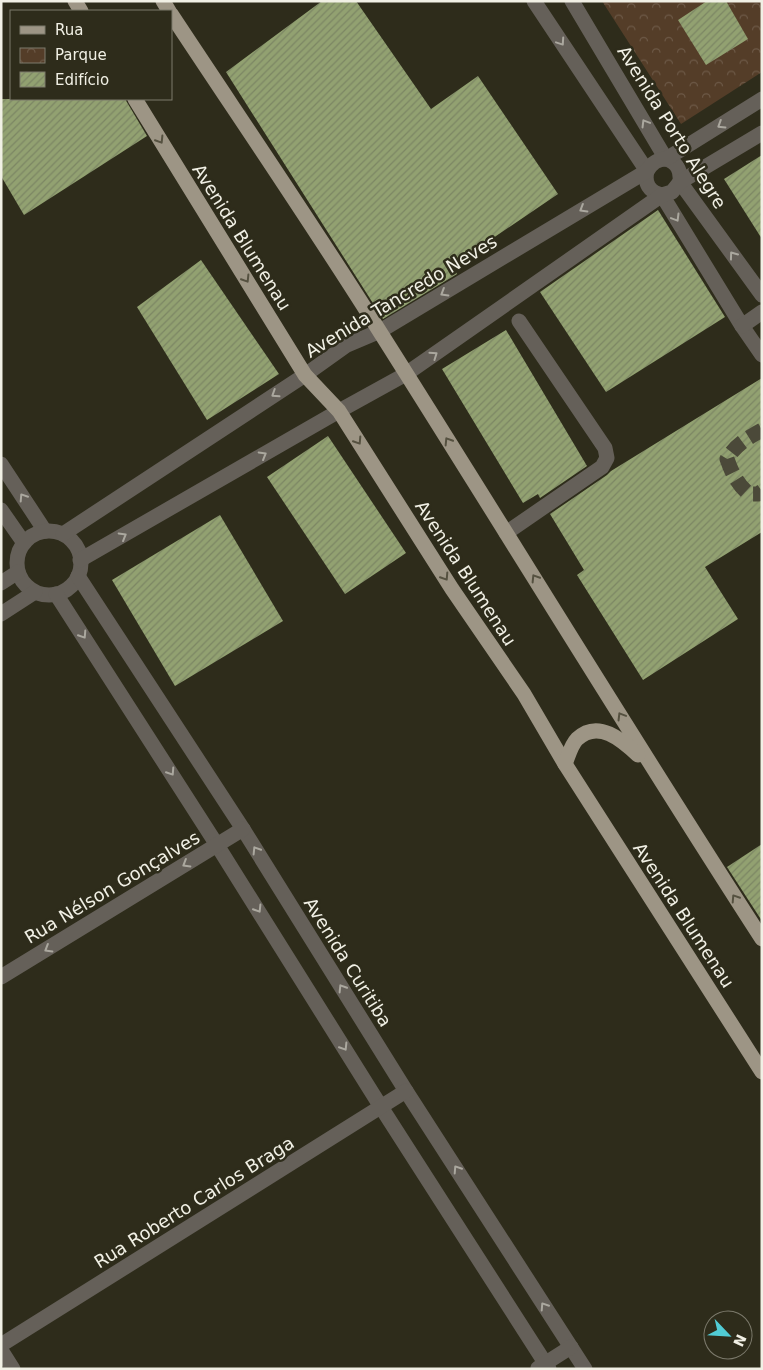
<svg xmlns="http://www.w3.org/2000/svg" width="763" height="1370" font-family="'DejaVu Sans',sans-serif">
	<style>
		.park { fill: url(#park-crowns) }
		.building { fill: url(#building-hatch) }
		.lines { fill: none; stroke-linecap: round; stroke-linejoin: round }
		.minor-tunnel { stroke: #4b4939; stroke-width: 15; stroke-dasharray: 15 8; stroke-linecap: butt }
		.minor { stroke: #656059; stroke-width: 15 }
		.major { stroke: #9d9585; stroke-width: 15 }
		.oneway { stroke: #aba89f }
		.oneway2 { stroke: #555140 }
		.labels { text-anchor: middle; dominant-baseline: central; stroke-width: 5; stroke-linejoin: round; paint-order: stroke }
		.street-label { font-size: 18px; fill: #f1f0e5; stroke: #2e2c1b }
	</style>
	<defs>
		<pattern id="park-crowns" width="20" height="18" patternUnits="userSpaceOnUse" patternTransform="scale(1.25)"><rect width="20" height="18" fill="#543d28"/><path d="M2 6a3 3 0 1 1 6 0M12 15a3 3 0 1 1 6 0" fill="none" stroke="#6d5947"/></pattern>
		<pattern id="building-hatch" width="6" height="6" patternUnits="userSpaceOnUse" patternTransform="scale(1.25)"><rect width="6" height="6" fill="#92a171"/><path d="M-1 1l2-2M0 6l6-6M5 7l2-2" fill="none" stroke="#7c8664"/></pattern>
	</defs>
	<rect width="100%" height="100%" fill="#2e2c1b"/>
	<polygon class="park" points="602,1 762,1 762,72 681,124"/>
	<g class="building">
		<polygon points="322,1 356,1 431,109 478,76 558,194 452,266 457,274 383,319 226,72"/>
		<polygon points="707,1 726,1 748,39 706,65 678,20"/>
		<polygon points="1,99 125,99 147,136 24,215 1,176"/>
		<polygon points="762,155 762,239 724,179"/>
		<polygon points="658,210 725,317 606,392 540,292"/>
		<polygon points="201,260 279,374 207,420 137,307"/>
		<polygon points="506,330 587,466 540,498 538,494 523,503 442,369"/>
		<polygon points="762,378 762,532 705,567 738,619 643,680 577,575 584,570 550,514 607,475 611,471"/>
		<polygon points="328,436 406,553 345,594 267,477"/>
		<polygon points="220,515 283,621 175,686 112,580"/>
		<polygon points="762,844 762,921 727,867"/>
	</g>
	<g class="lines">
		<path class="minor-tunnel" d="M 762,430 C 748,438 736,444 727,459 C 732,473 737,484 749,494 L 758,494 L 762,491"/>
		<g class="minor">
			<path d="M 534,1 L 647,171 C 644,183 649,192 662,195 L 742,326 L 762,355"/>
			<path d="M 572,1 L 666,159 C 678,163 681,171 680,182 L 762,295"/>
			<polyline points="742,326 762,312"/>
			<polyline points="1,464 45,531"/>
			<polyline points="1,510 24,543"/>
			<circle cx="49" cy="563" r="32"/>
			<polyline points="506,533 602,467 607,458 605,448 519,321"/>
			<path d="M 63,534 L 305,375 L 347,345 L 380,331 L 647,171 C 652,163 657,159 666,159 L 762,99"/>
			<polyline points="80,560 339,411 406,374 662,195 672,192 680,182 762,133"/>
			<polyline points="78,576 243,829 406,1091 585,1369"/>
			<polyline points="1,583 18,572"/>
			<polyline points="56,594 217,845 381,1107 549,1369"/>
			<polyline points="1,614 35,592"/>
			<polyline points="1,977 243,829"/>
			<polyline points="1,1345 406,1091"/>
			<polyline points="1,1350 13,1369"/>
			<polyline points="538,1368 571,1347"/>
		</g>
		<g class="major">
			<polyline points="75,1 81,11"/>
			<polyline points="163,1 169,11"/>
			<path d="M 171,14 C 241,120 313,225 380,332 C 508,534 632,738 762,939"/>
			<polyline points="135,99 305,375 339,411 452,589 524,694 565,764 762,1072"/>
			<path d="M 565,764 C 568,757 571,745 577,739 C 598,719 622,740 638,755"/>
		</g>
	</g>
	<defs><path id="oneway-chevron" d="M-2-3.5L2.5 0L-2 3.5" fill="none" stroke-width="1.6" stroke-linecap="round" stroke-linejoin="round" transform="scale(1.25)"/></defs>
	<g class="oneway">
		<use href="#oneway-chevron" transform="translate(561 42) rotate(56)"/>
		<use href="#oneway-chevron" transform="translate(645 123) rotate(-121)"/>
		<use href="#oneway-chevron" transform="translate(721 125) rotate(148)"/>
		<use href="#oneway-chevron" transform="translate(583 209) rotate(149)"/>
		<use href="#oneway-chevron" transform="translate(676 218) rotate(59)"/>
		<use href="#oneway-chevron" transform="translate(733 255) rotate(-126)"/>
		<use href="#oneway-chevron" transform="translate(444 293) rotate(149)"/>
		<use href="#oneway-chevron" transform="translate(434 355) rotate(-35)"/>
		<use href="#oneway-chevron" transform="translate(275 394) rotate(147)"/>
		<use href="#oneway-chevron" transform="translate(263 455) rotate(-30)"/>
		<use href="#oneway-chevron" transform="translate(23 497) rotate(-123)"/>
		<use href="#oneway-chevron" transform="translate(123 536) rotate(-30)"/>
		<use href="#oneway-chevron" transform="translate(83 635) rotate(57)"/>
		<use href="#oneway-chevron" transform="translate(171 772) rotate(57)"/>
		<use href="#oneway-chevron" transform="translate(256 850) rotate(-122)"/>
		<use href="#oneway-chevron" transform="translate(186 864) rotate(149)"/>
		<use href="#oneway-chevron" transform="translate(258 909) rotate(58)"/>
		<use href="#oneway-chevron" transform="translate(48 949) rotate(149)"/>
		<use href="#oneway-chevron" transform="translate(342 988) rotate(-122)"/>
		<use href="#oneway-chevron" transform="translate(344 1047) rotate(58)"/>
		<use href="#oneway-chevron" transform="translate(457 1169) rotate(-123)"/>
		<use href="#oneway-chevron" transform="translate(544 1306) rotate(-123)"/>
	</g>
	<g class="oneway2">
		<use href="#oneway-chevron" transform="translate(160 140) rotate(58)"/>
		<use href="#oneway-chevron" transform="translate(246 279) rotate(58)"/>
		<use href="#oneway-chevron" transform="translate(358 441) rotate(57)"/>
		<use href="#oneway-chevron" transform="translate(448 441) rotate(-122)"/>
		<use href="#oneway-chevron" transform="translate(445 577) rotate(57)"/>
		<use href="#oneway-chevron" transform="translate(535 578) rotate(-122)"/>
		<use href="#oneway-chevron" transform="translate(621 716) rotate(-121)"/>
		<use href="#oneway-chevron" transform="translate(735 898) rotate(-123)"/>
	</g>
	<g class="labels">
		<g class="street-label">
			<text transform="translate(672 127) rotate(58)">Avenida Porto Alegre</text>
			<text transform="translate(242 237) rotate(58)">Avenida Blumenau</text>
			<text transform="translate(401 296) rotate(-31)">Avenida Tancredo Neves</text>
			<text transform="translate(466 573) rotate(57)">Avenida Blumenau</text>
			<text transform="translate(112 887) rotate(-31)">Rua Nélson Gonçalves</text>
			<text transform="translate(684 915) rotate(57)">Avenida Blumenau</text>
			<text transform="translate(348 962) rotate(58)">Avenida Curitiba</text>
			<text transform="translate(194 1202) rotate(-32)">Rua Roberto Carlos Braga</text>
		</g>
	</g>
	<rect width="763" height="1370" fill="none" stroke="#f1f0e5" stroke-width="5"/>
	<rect x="10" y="10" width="162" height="90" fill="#2e2c1b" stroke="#7c7a6c"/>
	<rect x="20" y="26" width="25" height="8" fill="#9d9585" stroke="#7c7a6c"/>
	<text x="55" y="35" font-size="15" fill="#f1f0e5">Rua</text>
	<rect x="20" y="48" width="25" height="15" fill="url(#park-crowns)" stroke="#7c7a6c"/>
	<text x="55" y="60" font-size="15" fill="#f1f0e5">Parque</text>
	<rect x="20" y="72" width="25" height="15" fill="url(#building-hatch)" stroke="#7c7a6c"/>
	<text x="55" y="85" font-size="15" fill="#f1f0e5">Edifício</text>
	<g transform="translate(728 1335) rotate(115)"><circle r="24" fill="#2e2c1b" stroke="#7c7a6c"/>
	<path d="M0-4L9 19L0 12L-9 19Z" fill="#51ccd5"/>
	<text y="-8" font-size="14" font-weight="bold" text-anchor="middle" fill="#f1f0e5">N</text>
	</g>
</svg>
